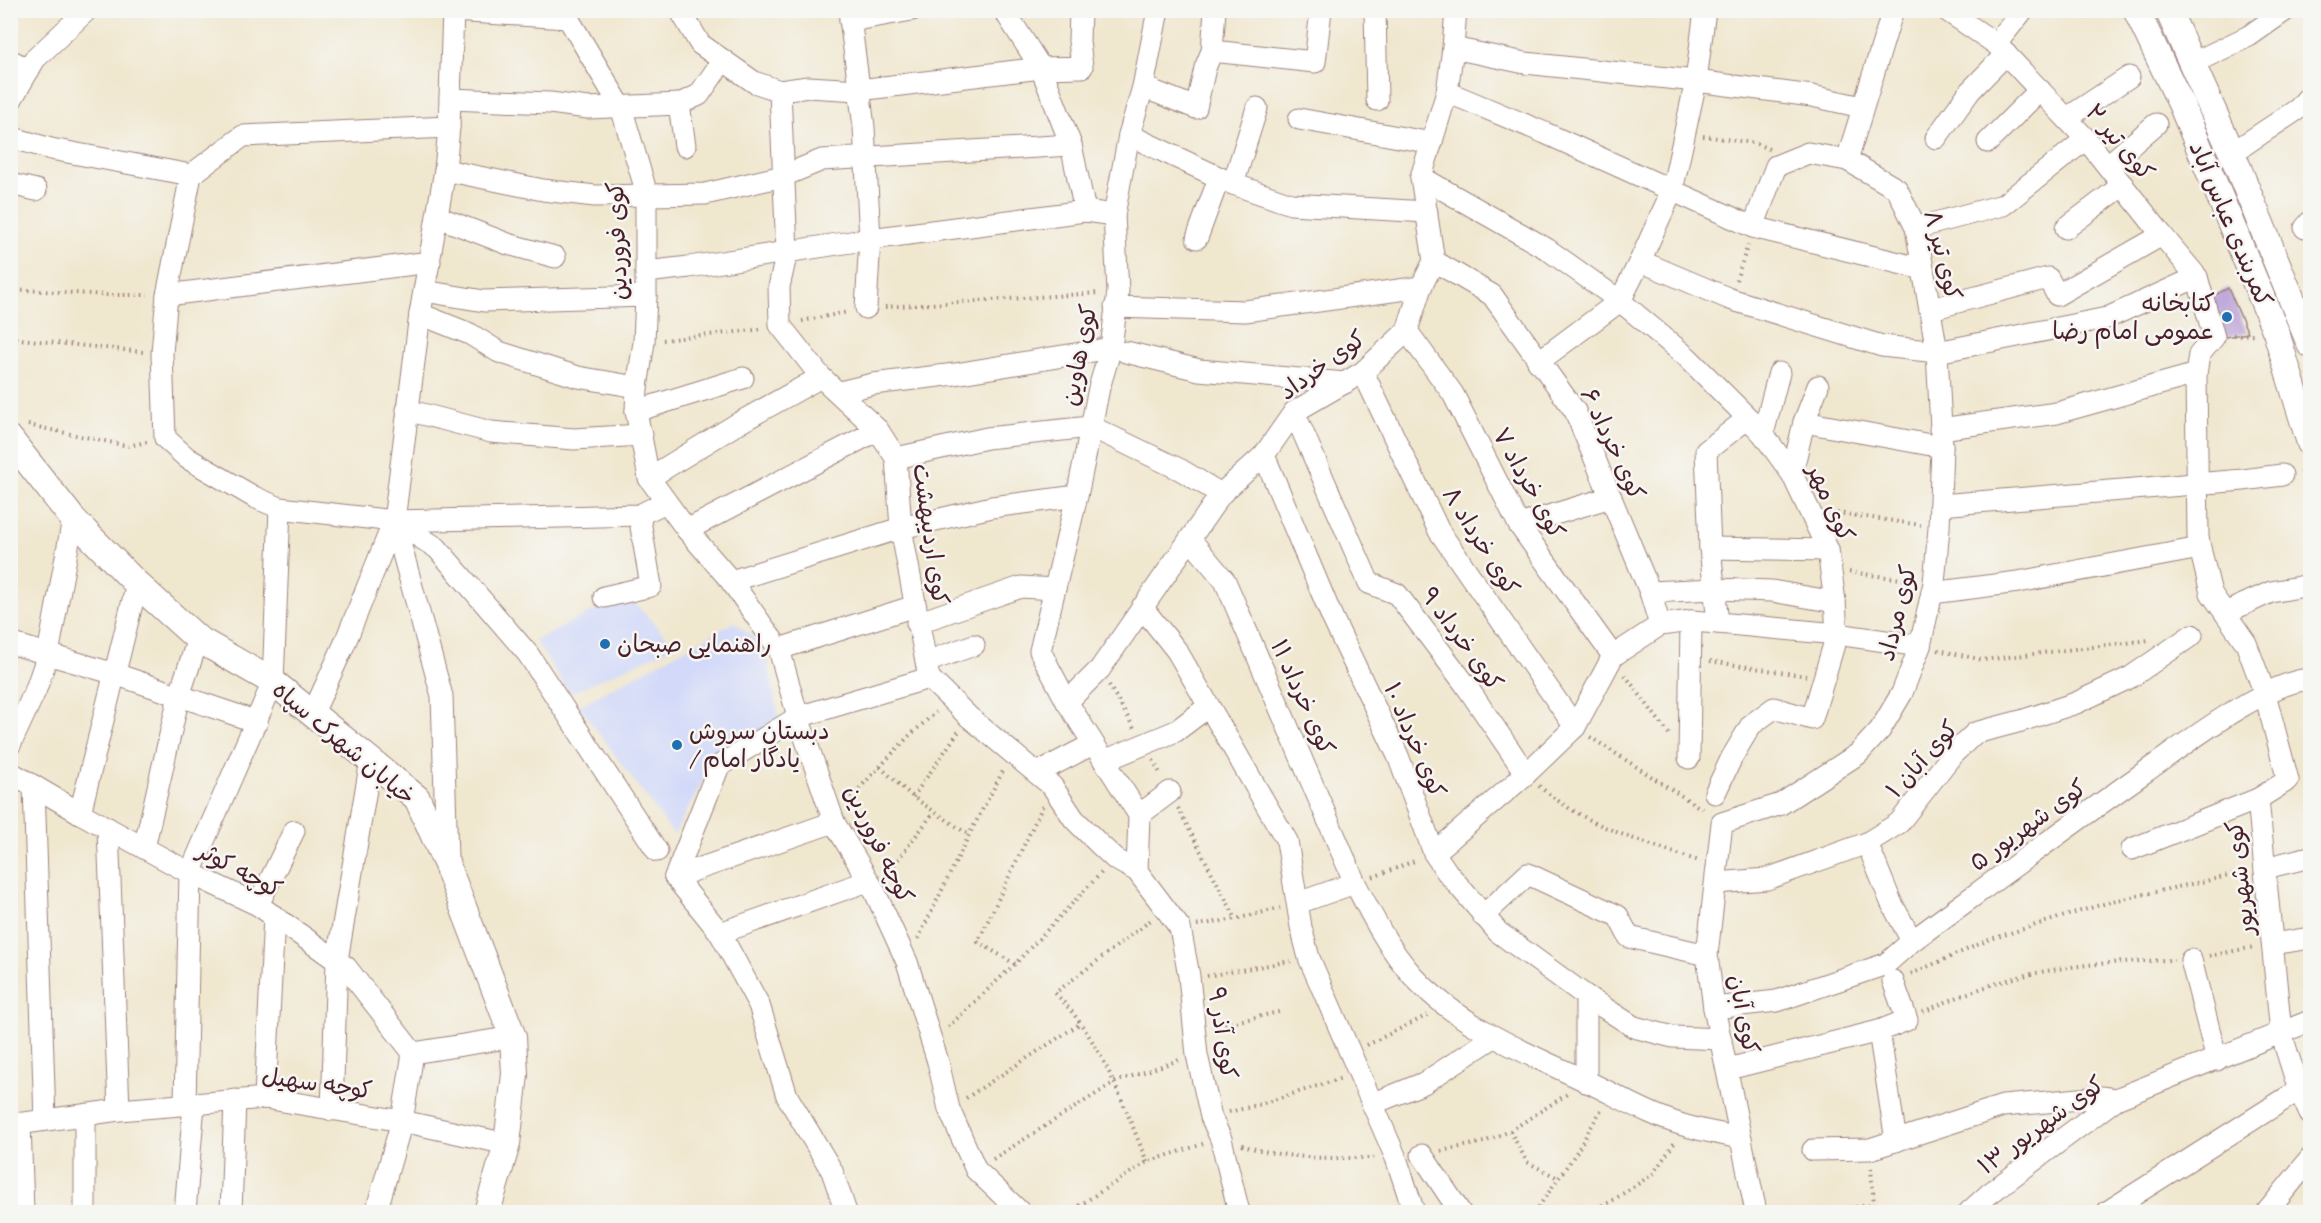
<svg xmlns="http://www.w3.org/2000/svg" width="2321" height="1223" font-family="Caveat,'Playpen Sans Arabic',sans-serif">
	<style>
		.built { fill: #d2d9f9 }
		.building { fill: #b497d5 }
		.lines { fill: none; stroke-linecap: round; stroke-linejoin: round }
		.minor-casing { stroke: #9d837d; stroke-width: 23 }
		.major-casing { stroke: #9d837d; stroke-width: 28 }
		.path { stroke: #9d837d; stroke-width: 4; stroke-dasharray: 1.5 4.5; stroke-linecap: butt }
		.minor { stroke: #fff; stroke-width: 21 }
		.major { stroke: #fff; stroke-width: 26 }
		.poi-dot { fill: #1f6fb2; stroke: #f6f6f2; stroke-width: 2 }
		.labels { text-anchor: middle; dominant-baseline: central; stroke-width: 5; stroke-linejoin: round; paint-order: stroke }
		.street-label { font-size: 24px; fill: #4a1f2b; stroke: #f6f6f2 }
		.poi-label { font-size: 24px; fill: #4a1f2b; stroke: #f6f6f2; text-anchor: start }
	</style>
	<rect width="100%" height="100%" fill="#f6f6f2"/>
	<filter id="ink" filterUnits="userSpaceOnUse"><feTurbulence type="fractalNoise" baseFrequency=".0167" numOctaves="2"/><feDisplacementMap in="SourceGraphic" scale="12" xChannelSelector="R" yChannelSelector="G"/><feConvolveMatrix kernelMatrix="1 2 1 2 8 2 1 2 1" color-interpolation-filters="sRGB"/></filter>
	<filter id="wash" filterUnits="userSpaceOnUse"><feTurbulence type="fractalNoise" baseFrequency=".008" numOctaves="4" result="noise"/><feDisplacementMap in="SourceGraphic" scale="24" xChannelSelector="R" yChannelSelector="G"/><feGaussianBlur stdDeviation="1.35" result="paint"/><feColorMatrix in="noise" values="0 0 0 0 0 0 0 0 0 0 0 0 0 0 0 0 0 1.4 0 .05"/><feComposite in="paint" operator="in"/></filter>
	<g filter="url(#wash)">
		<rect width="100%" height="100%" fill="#f0e7cf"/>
		<g class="built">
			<polygon points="626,594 675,646 570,693 535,641"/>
			<polygon points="735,622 765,648 780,725 712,764 674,835 579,706"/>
		</g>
		<g id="blocks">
			<polygon class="building" points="2228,288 2248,333 2225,337 2204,301"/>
		</g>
	</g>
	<g filter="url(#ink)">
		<use href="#blocks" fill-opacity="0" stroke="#9d837d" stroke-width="1.5"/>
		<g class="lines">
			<g class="minor-casing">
				<g id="minor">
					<polyline points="680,10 700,44 754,82 780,91 787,252 779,287 780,325 821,377 878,430 896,458 901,528 929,678 969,717 1052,786 1074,819 1099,844 1115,859 1137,871 1180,928 1189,976 1197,1055 1211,1117 1221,1139 1239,1212"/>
					<polyline points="849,10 864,127 870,239 866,308"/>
					<polyline points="1004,10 1041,68 1071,145 1085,211"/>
					<polyline points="1375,10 1377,100"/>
					<polyline points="1946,10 1996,44 2086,139 2162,235 2197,277 2214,337 2199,355 2196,374 2198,537 2200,548 2211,593 2246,643 2265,694 2288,780 2258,799 2281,1033 2299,1090 2310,1114"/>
					<polyline points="453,11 568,18 621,107 644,184 646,196 646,296 644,342 637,387 636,411 649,478 687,530 731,581 779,649 798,717 834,822 874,890 907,962 938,1062 949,1109 976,1170 1020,1212"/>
					<polyline points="850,21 912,10"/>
					<polyline points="1996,44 2023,10"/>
					<polyline points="1453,48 1525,63 1696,81 1812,96 1862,107"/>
					<polyline points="1212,51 1315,62 1321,10"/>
					<polyline points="10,60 29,70"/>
					<polyline points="2193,63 2249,36 2286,10"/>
					<polyline points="1143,87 1196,108 1205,68 1212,51 1215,10"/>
					<polyline points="780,91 808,87 859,90 1041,68 1082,67 1079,41 1080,10"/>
					<polyline points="1447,92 1545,133 1753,227 1923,269"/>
					<polyline points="450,99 550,103 588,108 679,104 699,95 723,60"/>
					<polyline points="10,102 35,59 87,10"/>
					<polyline points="679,104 685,146"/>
					<polyline points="2067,118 2129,77"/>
					<polyline points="1299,119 1432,143"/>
					<polyline points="449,127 243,136 191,175 167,295 162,353 165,438 187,458 254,497 280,508 394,521 639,515 666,502"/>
					<polyline points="1129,135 1233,184 1291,204 1427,212"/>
					<polyline points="10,137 51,149 191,175"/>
					<polyline points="1936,138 1970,91 2006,54"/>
					<polyline points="1988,142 2040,90"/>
					<polyline points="2232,153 2298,109 2310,95"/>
					<polyline points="1847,160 1893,10"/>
					<polyline points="2108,165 2156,124"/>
					<polyline points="445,170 543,190 595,196 705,194 783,176 822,160 1071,145"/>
					<polyline points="1421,177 1547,249 1620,301 1687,357 1748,418 1763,434 1792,474 1828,550 1835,602 1837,634 1812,719 1774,708 1751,725 1732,757 1715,793"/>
					<polyline points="10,184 36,190"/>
					<polyline points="1233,184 1257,108"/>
					<polyline points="438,217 508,244 555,257"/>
					<polyline points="1753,227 1776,166 1808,153 1847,160 1897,189 1916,228 1937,352 1942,447 1939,528 1934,583 1920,646 1902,693 1880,730 1858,754 1781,804 1722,823 1707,955 1714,1008 1756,1212"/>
					<polyline points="1916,228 2003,205 2086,139"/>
					<polyline points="2066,228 2123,185"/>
					<polyline points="2305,228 2310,222"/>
					<polyline points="1197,238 1219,178"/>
					<polyline points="1434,261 1492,295 1575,411 1650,592 1660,625"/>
					<polyline points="1640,261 1730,299 1882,346 1937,352 2107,318 2197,277"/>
					<polyline points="646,272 689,267 870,239 1085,211 1114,215"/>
					<polyline points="424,291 484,301 646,296"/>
					<polyline points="167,295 430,262"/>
					<polyline points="1115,307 1245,311 1421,287"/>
					<polyline points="1931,309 2048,278 2057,295 2162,235"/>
					<polyline points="420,314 470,334 499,352 578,377 637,387"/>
					<polyline points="1407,331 1453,394 1519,525 1613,656"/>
					<polyline points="1126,352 1199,370 1345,383"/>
					<polyline points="1538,362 1620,301 1640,261 1672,191 1696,81 1705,10"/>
					<polyline points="1363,372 1439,531 1575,727"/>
					<polyline points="840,392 873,384 955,374 1111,348"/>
					<polyline points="407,410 491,432 574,439 642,435"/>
					<polyline points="636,411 743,378"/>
					<polyline points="1294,412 1369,583 1397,594 1465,684 1526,774"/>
					<polyline points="1804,422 1942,447"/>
					<polyline points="1940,429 2057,413 2196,374"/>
					<polyline points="1100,431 1181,470 1221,494"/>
					<polyline points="1763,434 1779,373"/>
					<polyline points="1264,455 1332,617 1398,756 1434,853 1447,872 1498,932 1586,996 1634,1027 1673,1037 1721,1039"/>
					<polyline points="896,458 987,438 1090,427"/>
					<polyline points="1792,474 1804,422 1818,386"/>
					<polyline points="649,478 737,424 821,377"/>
					<polyline points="1940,505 2243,480 2282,475"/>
					<polyline points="394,521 437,548 528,654 657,851"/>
					<polyline points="1519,525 1611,497"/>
					<polyline points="687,530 878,430"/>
					<path d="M 1190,539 L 1225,581 L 1355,883 C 1372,916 1388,948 1413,976 C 1460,1027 1527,1053 1588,1082 C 1620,1097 1649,1115 1683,1125 C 1702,1131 1722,1134 1741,1138"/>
					<polyline points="1710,548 1828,550"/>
					<polyline points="731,581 901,528 992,507 1077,496"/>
					<polyline points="1650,592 1715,589 1772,591 1835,602"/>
					<polyline points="1932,593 2018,582 2200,548"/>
					<polyline points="604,597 651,586 639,515"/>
					<polyline points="1142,607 1177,651 1287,841 1301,927 1309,958 1396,1158 1414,1212"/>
					<polyline points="2225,613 2271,592 2310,585"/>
					<polyline points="917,623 1021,587 1055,589"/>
					<polyline points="1718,623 1710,548 1706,451 1748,418"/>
					<polyline points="10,643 115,674 257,722"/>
					<polyline points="779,649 915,606"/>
					<polyline points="926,662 974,645"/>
					<polyline points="1067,702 1100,669 1221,494 1264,455 1294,412 1363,372 1407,331 1421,287 1434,261 1421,177 1447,92 1453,48 1456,10"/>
					<polyline points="313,713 344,645 394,521"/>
					<polyline points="10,745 36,689 48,654 73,519"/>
					<polyline points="1689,758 1691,621"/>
					<polyline points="1104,761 1176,731 1209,706"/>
					<polyline points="10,772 80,813 190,873 258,905 346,967 413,1053"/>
					<polyline points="1037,773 1093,744"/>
					<polyline points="34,786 45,1120"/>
					<polyline points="80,813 137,584"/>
					<polyline points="1139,815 1170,792"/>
					<polyline points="108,828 119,1110"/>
					<path d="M 1867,843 L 1891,902 L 1912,941 C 1990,884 2067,827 2145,772 C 2184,745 2265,682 2310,679"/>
					<polyline points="144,848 179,696 198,639"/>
					<polyline points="2132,849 2258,799"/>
					<polyline points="1434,853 1526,774 1575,727 1613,656 1660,625 1691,621 1718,623 1837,634 1920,646"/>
					<polyline points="447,858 442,696 394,521 420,314 445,170 449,127 453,10"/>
					<polyline points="2265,868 2310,857"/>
					<polyline points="1137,871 1139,815 1067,702 1040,651 1077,496 1099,388 1111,348 1118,291 1114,215 1129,135 1143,87 1158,10"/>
					<polyline points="675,877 720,933 759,1005 787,1096 832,1171 846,1212"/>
					<polyline points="675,877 719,766 798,717 929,678"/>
					<polyline points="675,877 834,822"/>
					<polyline points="1716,883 1767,879 1867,843 1899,823 1952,755 1975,733 2021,721 2076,703 2131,677 2192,635"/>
					<polyline points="1298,903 1355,883"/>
					<polyline points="258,905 294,831"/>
					<polyline points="1483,916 1528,874 1618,916 1629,937 1707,955"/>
					<polyline points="720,933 868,881"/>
					<polyline points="2273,944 2310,938"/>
					<polyline points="2191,960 2217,1060"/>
					<polyline points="1586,996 1586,1082"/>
					<polyline points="1714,1008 1777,1001 1886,964 1912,941"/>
					<polyline points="1879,1031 1896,1141"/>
					<polyline points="413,1053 513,1037"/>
					<polyline points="1728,1069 1879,1031 1907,1020 1893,981"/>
					<polyline points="265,1098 274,916"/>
					<polyline points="185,1104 190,873 273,682 280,508"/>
					<polyline points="1372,1104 1424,1083 1494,1037"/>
					<polyline points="332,1110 337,960 371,760"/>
					<polyline points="85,1115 85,1212"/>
					<polyline points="20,1123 23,1212"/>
					<polyline points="10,1125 119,1110 265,1098 402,1121 507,1144"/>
					<polyline points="1813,1150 1870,1149 2003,1106 2101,1097 2116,1099"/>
					<polyline points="1422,1155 1460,1212"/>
					<polyline points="185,1212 194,1104"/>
					<polyline points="231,1212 235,1100"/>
					<polyline points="376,1212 402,1121 413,1053"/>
					<polyline points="1969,1212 1989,1194 2116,1099 2310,1021"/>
					<polyline points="2107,1212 2299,1090"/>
					<polyline points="2267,1212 2310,1159"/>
				</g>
			</g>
			<g class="major-casing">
				<g id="major">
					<polyline points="2136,10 2182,106 2276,332 2310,443"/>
					<polyline points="2168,10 2232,153 2310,344"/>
					<polyline points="10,439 73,519 137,584 198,639 273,682 417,798 447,865 513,1037 515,1074 507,1144 487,1212"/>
				</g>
			</g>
			<g class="path">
				<polyline points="1703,136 1754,143 1769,149"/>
				<polyline points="1736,280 1748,245"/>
				<polyline points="10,289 106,295 148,295"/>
				<polyline points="885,307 1099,293"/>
				<polyline points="802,321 848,312"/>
				<polyline points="2233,335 2255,334"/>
				<polyline points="10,338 143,352"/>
				<polyline points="663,340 763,329"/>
				<polyline points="28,425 128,446 147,442"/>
				<polyline points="2300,471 2310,469"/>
				<polyline points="1831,512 1921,525"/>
				<polyline points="1849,572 1916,581"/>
				<polyline points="1938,650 1983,660 2150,640"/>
				<polyline points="1710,661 1806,676"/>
				<polyline points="1625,675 1669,734"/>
				<polyline points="1109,685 1134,728"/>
				<polyline points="1590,737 1702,809"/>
				<polyline points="1153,760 1161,775"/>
				<polyline points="880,767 913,797 969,835"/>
				<path d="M 1539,786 C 1587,827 1640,841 1699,861"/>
				<polyline points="844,797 853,795 909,736 936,712"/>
				<polyline points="913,797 959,731"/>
				<polyline points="1178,808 1236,919"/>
				<polyline points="887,874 934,812"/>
				<polyline points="1373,877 1417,860"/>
				<polyline points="1197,925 1236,919 1280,908"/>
				<polyline points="918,939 969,835 1004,769"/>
				<polyline points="2209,956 2254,947"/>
				<polyline points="1015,964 978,942 1043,805"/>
				<polyline points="1911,974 1991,939 2113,901 2247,872"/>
				<polyline points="1207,976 1291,961"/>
				<path d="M 1923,1012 C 1956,997 1992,983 2027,975 C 2075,964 2126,961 2174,960"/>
				<polyline points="948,1027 1015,964 1103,871"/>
				<polyline points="1213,1027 1283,1011"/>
				<polyline points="1367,1045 1428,1015"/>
				<polyline points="966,1098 1081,1023"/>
				<polyline points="1229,1112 1258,1105 1342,1078"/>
				<polyline points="1510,1131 1527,1162 1558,1178"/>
				<path d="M 1242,1145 C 1286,1160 1331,1158 1377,1158"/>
				<polyline points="1441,1151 1484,1142 1510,1131 1569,1093"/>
				<polyline points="993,1159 1115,1082 1179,1060"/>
				<path d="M 1147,1162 C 1123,1103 1101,1039 1055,993 L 1151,920"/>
				<polyline points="1069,1212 1147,1162 1203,1144"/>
				<polyline points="1207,1212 1219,1208"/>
				<polyline points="1535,1212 1576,1153 1601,1110"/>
				<polyline points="1585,1212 1610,1202 1653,1174 1675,1142"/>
				<polyline points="1835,1212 1835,1209 1874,1205 1871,1168"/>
			</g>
			<use href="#minor" class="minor"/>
			<use href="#major" class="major"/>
		</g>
	</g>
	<g class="poi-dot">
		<circle cx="2227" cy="317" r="6"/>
		<circle cx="605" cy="644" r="6"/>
		<circle cx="677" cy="745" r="6"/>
	</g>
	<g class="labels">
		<g class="street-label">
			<text transform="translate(2120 142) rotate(50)">کوی تیر ۲</text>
			<text transform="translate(2231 224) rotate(67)">کمربندی عباس آباد</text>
			<text transform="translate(617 241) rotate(-92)">کوی فروردین</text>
			<text transform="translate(1943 255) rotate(76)">کوی تیر ۸</text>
			<text transform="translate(1079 355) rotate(-79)">کوی هاوین</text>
			<text transform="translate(1322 365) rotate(-36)">کوی خرداد</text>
			<text transform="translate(1613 444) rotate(65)">کوی خرداد ۶</text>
			<text transform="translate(1529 483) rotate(61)">کوی خرداد ۷</text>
			<text transform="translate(1831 503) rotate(66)">کوی مهر</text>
			<text transform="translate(931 534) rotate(82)">کوی اردیبهشت</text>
			<text transform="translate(1481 541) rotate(58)">کوی خرداد ۸</text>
			<text transform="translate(1897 613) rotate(-76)">کوی مرداد</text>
			<text transform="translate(1462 639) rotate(54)">کوی خرداد ۹</text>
			<text transform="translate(1303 697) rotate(66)">کوی خرداد ۱۱</text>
			<text transform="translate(1415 740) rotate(67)">کوی خرداد ۱۰</text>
			<text transform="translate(344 743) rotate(40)">خیابان شهرک سپاه</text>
			<text transform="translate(1922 759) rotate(-48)">کوی آبان ۱</text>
			<text transform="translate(2028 825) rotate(-36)">کوی شهریور ۵</text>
			<text transform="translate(879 844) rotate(64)">کوچه فروردین</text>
			<text transform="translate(240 870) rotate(28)">کوچه کوثر</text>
			<text transform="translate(2240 878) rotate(-96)">کوی شهریور</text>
			<text transform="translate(1744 1014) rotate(79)">کوی آبان</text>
			<text transform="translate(1223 1033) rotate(82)">کوی آذر ۹</text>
			<text transform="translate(317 1083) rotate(8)">کوچه سهیل</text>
			<text transform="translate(2041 1125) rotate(-36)">کوی شهریور ۱۳</text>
		</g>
		<g class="poi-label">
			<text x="2215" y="303" text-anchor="end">کتابخانه<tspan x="2215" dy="28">عمومی امام رضا</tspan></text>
			<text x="617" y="644">راهنمایی صبحان</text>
			<text x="689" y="731">دبستان سروش<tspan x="689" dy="28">/ یادگار امام</tspan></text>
		</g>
	</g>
	<rect width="2321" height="1223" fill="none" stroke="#f6f6f2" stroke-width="36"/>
</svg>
